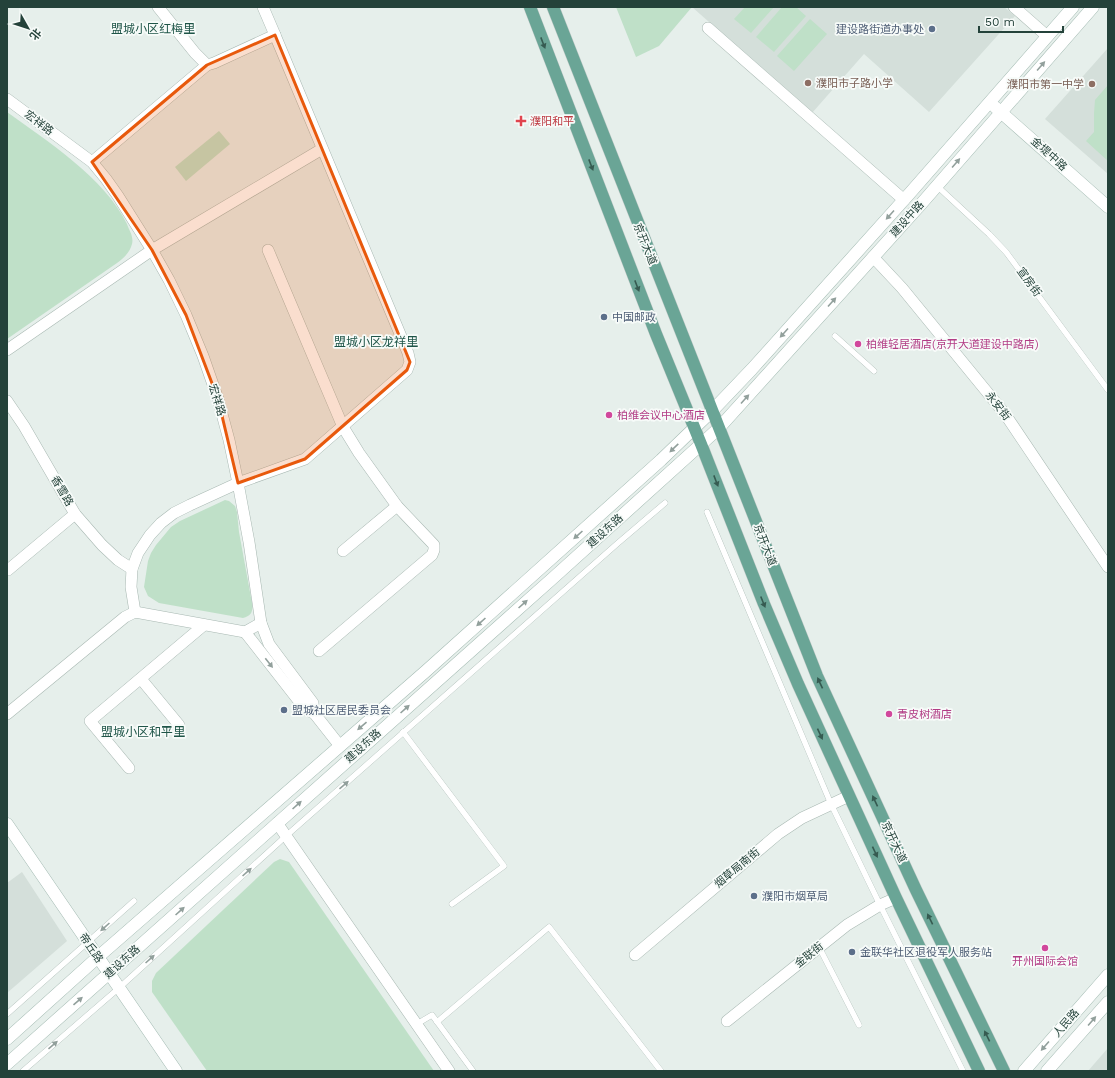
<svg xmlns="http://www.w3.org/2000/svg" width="1115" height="1078" font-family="'Work Sans','Noto Sans SC',sans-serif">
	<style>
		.built { fill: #d4dfda }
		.green { fill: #bfe0c8 }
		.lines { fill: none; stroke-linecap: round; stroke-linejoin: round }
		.lane-casing { stroke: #a8b8b2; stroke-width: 6 }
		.street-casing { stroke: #a8b8b2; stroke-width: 12 }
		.secondary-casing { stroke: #a4bbb3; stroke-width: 13 }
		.primary-casing { stroke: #c2cac8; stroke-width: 13 }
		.lane { stroke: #fff; stroke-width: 5.5 }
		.street { stroke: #fff; stroke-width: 11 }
		.secondary { stroke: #fff; stroke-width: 12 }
		.primary { stroke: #6aa596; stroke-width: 12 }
		.oneway { fill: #365b51 }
		.oneway2 { fill: #92a09c }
		.marked { fill: #e8590c; fill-opacity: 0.2; stroke: #e8590c; stroke-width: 3; stroke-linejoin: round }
		.service-dot { fill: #5c6f8a; stroke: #f7fbf9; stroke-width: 1.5 }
		.education-dot { fill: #8d6e63; stroke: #f7fbf9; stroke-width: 1.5 }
		.health-dot { fill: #e0444e; stroke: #f7fbf9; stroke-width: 1.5 }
		.hotel-dot { fill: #d1479c; stroke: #f7fbf9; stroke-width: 1.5 }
		.labels { text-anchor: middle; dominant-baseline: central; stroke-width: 3.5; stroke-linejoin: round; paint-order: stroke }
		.service-label { font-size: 11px; fill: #4e5e75; stroke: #f7fbf9; text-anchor: start }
		.education-label { font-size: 11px; fill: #785e54; stroke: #f7fbf9; text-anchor: start }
		.health-label { font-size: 11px; fill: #be3a42; stroke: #f7fbf9; text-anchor: start }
		.street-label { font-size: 11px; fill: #24423a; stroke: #f7fbf9 }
		.hotel-label { font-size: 11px; fill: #b23c85; stroke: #f7fbf9; text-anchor: start }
		.neighbourhood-label { font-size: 12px; fill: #1f5548; stroke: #f7fbf9 }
	</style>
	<rect width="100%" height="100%" fill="#e6efeb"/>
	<g class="built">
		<polygon points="692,7 1004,7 1015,16 929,112 864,54 812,113"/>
		<polygon points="1108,48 1108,174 1045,119"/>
		<polygon points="22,872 67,941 7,993 7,883"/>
		<polygon points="1108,1048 1108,1071 1088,1071"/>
	</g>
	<g class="green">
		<polygon points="616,7 692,7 659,46 636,57"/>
		<polygon points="745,7 774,7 751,33 734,19"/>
		<polygon points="782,7 796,7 806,16 774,52 756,37"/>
		<polygon points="810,19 827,34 794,71 777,56"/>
		<polygon points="1108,85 1107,123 1108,127 1108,161 1086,141 1094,132 1094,113 1095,100"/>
		<path d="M 7,112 C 47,141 105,178 127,224 C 129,230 134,237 132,244 C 130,252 124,258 117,263 L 7,339 Z"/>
		<polygon points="219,131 230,144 186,181 175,167"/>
		<path d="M 225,500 L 229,501 L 235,506 L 237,512 L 239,532 L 252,603 C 253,611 252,616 243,618 L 159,603 L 148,596 L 144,587 L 148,561 L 151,553 L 156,545 L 171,527 L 180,521 Z"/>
		<polygon points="280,859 289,862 434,1071 207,1071 152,992 152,981 156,973 274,862"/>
	</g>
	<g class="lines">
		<g class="lane-casing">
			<g id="lane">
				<polyline points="937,186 989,234 1006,252 1108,390"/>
				<polyline points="835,336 874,371"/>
				<polyline points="707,512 831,804 880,905 963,1071"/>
				<polyline points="403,732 504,866 452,904"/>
				<polyline points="819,947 859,1025"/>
				<polyline points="7,1014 134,901"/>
				<polyline points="437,1022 549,927 661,1071"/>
				<polyline points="417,1024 432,1015 473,1071"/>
				<polyline points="23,1071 119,988 286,836 618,543 665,503"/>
			</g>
		</g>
		<g class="street-casing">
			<g id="street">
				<polyline points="158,7 195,53 207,65"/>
				<polyline points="263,7 275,35"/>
				<polyline points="1014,7 1047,36"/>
				<polyline points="708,28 904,200"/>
				<polyline points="7,99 92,162 106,179 118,196 152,250 169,280 186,315 203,356 218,399 229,440 238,483 249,542 261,623 269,644 313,703 314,713 340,746"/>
				<polyline points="92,162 207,65 214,63 275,35 408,353 410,362 407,370 305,459 238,483 190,505 174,513 161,523 150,535 138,553 132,569 131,587 135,612"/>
				<polyline points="268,250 343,427 359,453 397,506 434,545 434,550 432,555 319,651"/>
				<polyline points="873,257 902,288 1005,414 1108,567"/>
				<polyline points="7,350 152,250 322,149"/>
				<polyline points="7,401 24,426 75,514 102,545 118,560 132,569"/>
				<polyline points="343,551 397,506"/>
				<polyline points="7,568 8,570 75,514"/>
				<polyline points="245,632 306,710 314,713"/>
				<polyline points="141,679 179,725"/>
				<polyline points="7,714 125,617 135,612 245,632 261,623"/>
				<polyline points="129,768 90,721 204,625"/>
				<polyline points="277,823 449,1071"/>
				<polyline points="635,955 778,834 802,818 849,796"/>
				<polyline points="727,1021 847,925 880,905 896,898"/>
			</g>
		</g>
		<g class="secondary-casing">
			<g id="secondary">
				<polyline points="995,107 1108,207"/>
				<polyline points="7,824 176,1071"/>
				<polyline points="7,1039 98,957 426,671 661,460 712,411 752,369 910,193 1073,7"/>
				<polyline points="7,1064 553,578 719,428 922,203 1093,7"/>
				<polyline points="1024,1071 1108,975"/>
				<polyline points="1047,1071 1108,1002"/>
			</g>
		</g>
		<g class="primary-casing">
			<g id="primary">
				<polyline points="530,7 656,334 701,444 764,604 798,684 896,898 979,1071"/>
				<polyline points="553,7 817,676 916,890 1004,1071"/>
			</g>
		</g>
		<use href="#lane" class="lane"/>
		<use href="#street" class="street"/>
		<use href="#secondary" class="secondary"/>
		<use href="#primary" class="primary"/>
	</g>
	<defs><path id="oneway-solid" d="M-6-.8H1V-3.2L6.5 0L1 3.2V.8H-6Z"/></defs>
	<g class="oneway">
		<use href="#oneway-solid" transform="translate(543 43) rotate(69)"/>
		<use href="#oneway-solid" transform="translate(591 165) rotate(69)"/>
		<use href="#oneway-solid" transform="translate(637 286) rotate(69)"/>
		<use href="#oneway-solid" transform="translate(716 481) rotate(69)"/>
		<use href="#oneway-solid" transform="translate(763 602) rotate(68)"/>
		<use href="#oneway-solid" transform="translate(820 683) rotate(-115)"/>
		<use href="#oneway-solid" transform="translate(820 734) rotate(65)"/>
		<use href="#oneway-solid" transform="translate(875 801) rotate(-115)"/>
		<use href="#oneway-solid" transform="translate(875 852) rotate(65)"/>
		<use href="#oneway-solid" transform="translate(930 919) rotate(-116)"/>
		<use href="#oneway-solid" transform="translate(987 1036) rotate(-116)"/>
	</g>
	<g class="oneway2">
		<use href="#oneway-solid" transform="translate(1041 66) rotate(-49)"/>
		<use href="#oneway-solid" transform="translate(956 163) rotate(-49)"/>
		<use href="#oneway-solid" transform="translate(890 215) rotate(132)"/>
		<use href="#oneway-solid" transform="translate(832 302) rotate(-48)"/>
		<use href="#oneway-solid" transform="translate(784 333) rotate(132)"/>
		<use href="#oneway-solid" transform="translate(745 399) rotate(-48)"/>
		<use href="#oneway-solid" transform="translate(674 448) rotate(136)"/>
		<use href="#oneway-solid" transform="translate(578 535) rotate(138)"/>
		<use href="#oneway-solid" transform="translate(523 604) rotate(-42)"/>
		<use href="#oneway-solid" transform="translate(481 622) rotate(138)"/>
		<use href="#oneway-solid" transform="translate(269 663) rotate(52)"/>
		<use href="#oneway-solid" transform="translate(405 709) rotate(-42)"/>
		<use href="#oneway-solid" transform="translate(362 726) rotate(139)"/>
		<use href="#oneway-solid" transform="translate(344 785) rotate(-41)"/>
		<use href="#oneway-solid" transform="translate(297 805) rotate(-42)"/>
		<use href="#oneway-solid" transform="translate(247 872) rotate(-42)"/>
		<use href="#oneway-solid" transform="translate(180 911) rotate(-42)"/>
		<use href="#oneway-solid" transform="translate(105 927) rotate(138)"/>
		<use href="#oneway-solid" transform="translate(150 959) rotate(-42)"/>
		<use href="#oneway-solid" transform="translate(78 1001) rotate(-41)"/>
		<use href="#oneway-solid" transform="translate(1092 1021) rotate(-49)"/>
		<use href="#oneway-solid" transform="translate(53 1045) rotate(-41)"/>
		<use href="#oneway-solid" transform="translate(1045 1046) rotate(131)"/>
	</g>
	<path class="marked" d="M 275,35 L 410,362 L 407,370 L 305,459 L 238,483 L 218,399 L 186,315 L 152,250 L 92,162 L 207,65 Z"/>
	<g class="service-dot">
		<circle cx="932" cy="29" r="4"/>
		<circle cx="604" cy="317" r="4"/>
		<circle cx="284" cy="710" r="4"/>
		<circle cx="754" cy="896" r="4"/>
		<circle cx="852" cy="952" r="4"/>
	</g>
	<g class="education-dot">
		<circle cx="808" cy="83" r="4"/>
		<circle cx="1092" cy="84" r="4"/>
	</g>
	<path class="health-dot" d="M519 115h4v4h4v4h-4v4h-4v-4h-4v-4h4z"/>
	<g class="hotel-dot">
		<circle cx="858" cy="344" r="4"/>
		<circle cx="609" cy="415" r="4"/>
		<circle cx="889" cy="714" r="4"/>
		<circle cx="1045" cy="948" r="4"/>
	</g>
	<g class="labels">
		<g class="service-label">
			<text x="924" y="29" text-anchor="end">建设路街道办事处</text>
			<text x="612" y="317">中国邮政</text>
			<text x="292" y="710">盟城社区居民委员会</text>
			<text x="762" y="896">濮阳市烟草局</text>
			<text x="860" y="952">金联华社区退役军人服务站</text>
		</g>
		<g class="education-label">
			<text x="816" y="83">濮阳市子路小学</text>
			<text x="1084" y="84" text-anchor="end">濮阳市第一中学</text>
		</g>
		<g class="health-label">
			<text x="530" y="121">濮阳和平</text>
		</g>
		<g class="street-label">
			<text transform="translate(39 123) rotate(37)">宏祥路</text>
			<text transform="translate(1049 154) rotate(42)">金堤中路</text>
			<text transform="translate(907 219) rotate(-48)">建设中路</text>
			<text transform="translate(645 244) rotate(68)">京开大道</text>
			<text transform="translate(1029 282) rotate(54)">宣房街</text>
			<text transform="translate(217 400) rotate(73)">宏祥路</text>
			<text transform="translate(998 406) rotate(52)">永安街</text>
			<text transform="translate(62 491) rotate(60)">香雪路</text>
			<text transform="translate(605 531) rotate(-42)">建设东路</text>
			<text transform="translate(765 545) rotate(69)">京开大道</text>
			<text transform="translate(363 746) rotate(-42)">建设东路</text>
			<text transform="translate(894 842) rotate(65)">京开大道</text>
			<text transform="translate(737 868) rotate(-40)">烟草局南街</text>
			<text transform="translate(91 948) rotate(56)">帝丘路</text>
			<text transform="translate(809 955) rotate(-39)">金联街</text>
			<text transform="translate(122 962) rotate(-42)">建设东路</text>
			<text transform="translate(1066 1023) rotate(-49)">人民路</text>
		</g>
		<g class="hotel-label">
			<text x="866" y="344">柏维轻居酒店(京开大道建设中路店)</text>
			<text x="617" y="415">柏维会议中心酒店</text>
			<text x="897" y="714">青皮树酒店</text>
			<text x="1045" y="961" text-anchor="middle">开州国际会馆</text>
		</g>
		<g class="neighbourhood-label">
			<text x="153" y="29">盟城小区红梅里</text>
			<text x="376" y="342">盟城小区龙祥里</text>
			<text x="143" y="732">盟城小区和平里</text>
		</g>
	</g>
	<rect width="1115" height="1078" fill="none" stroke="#24423a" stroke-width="16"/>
	<g transform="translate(28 28) rotate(129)" stroke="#f7fbf9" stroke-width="3" paint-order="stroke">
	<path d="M0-3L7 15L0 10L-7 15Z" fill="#24423a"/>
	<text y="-6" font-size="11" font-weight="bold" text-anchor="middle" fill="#24423a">北</text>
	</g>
	<path d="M979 26v6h84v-6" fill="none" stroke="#24423a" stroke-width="2"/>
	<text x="985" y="26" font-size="12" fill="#24423a" stroke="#f7fbf9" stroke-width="3" paint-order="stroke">50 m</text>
</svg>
